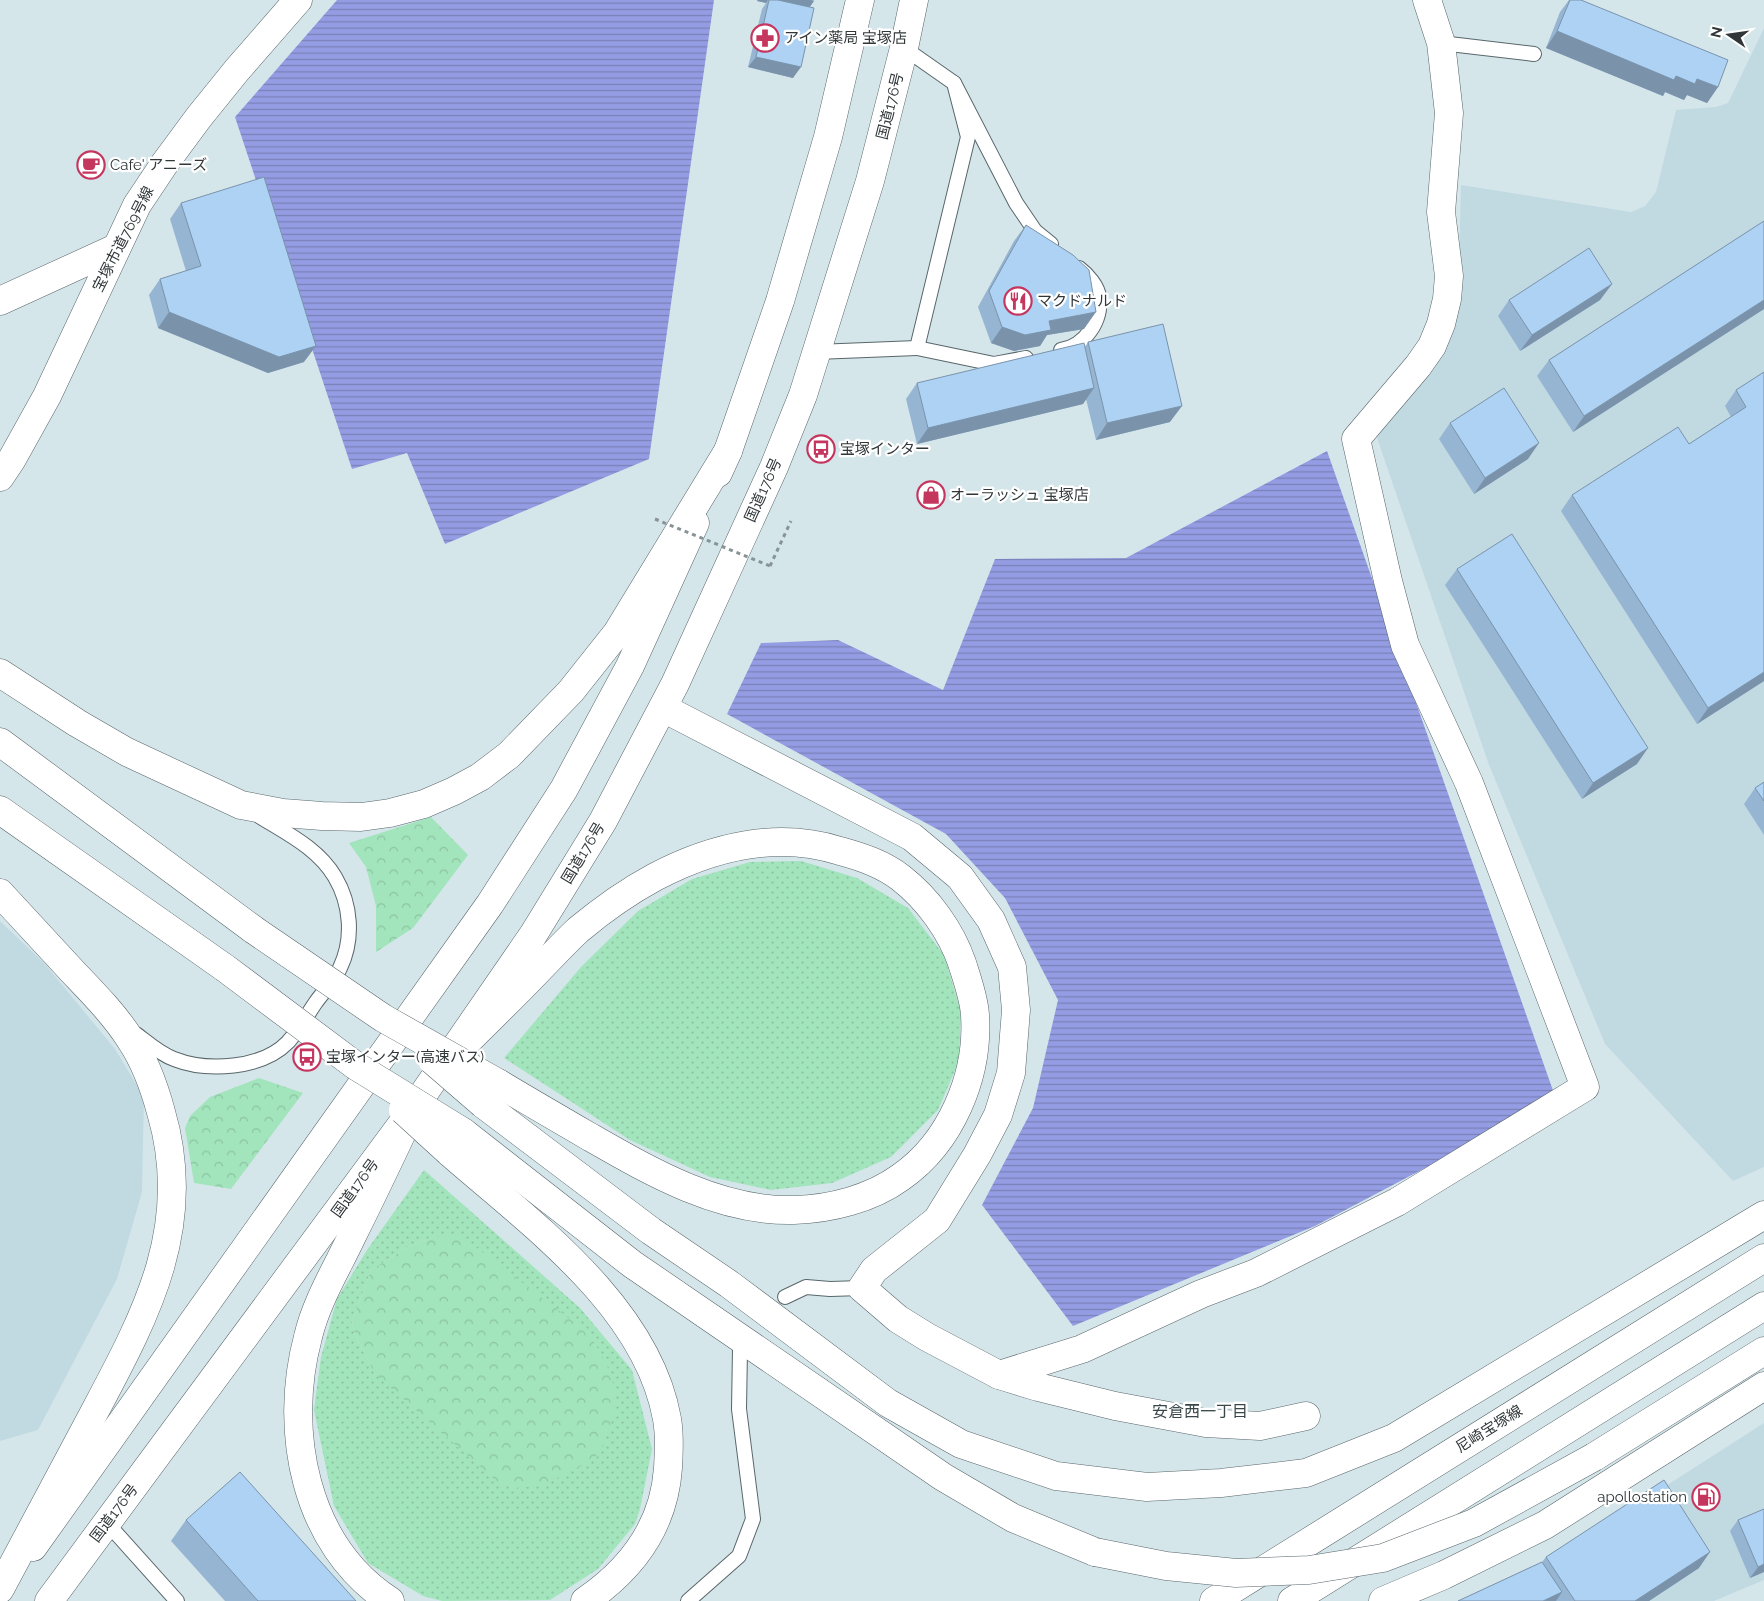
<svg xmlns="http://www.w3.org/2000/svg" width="1764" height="1601" font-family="Raleway,'Noto Sans JP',sans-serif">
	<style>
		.built { fill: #c1dae2 }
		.grass { fill: url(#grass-dots); fill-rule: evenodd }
		.forest { fill: url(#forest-crowns) }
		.water { fill: url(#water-rules) }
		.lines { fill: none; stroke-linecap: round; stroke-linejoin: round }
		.service-casing { stroke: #58666b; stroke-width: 16 }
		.minor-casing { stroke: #58666b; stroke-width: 29 }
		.primary-casing { stroke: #58666b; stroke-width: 29 }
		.trunk-casing { stroke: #58666b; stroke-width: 29 }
		.motorway-casing { stroke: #58666b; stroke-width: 29 }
		.path { stroke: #879396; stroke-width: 3; stroke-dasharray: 4 4; stroke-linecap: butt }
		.service { stroke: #fff; stroke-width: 14 }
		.minor { stroke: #fff; stroke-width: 28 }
		.primary { stroke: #fff; stroke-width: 28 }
		.trunk { stroke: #fff; stroke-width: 28 }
		.motorway { stroke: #fff; stroke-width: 28 }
		.motorway-bridge-casing { stroke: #58666b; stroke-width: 29; stroke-linecap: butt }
		.path-bridge { stroke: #879396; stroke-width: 3; stroke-dasharray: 4 4; stroke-linecap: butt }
		.motorway-bridge { stroke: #fff; stroke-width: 28 }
		.wall { fill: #96b5d2 }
		.shaded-wall { fill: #7a93ab }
		.building { fill: #aed2f4; stroke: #7a93ab }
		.labels { text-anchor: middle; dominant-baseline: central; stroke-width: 4.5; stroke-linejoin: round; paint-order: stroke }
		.poi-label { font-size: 15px; fill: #313739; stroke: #fff; text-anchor: start }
		.street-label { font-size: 15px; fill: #313739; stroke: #fff }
		.neighbourhood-label { font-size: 16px; fill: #39474b; stroke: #fff }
	</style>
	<defs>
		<pattern id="grass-dots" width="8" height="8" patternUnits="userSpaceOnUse" patternTransform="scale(1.25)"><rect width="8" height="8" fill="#a2e4bb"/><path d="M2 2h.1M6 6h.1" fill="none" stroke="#8cc4a2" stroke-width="1.8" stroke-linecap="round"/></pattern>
		<pattern id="forest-crowns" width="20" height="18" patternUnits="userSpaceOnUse" patternTransform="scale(1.25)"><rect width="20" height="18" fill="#a2e4bb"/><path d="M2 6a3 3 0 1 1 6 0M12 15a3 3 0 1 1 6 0" fill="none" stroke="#8cc4a2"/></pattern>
		<pattern id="water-rules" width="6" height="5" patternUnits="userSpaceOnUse" patternTransform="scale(1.25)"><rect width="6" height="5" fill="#949de3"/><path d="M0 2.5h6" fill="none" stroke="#7981b9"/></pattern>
	</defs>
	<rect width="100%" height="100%" fill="#d5e6eb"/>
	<g class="built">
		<polygon points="1764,28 1764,1167 1733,1181 1605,1044 1489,765 1375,432 1458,298 1461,185 1631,212 1645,206 1656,192 1676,110 1716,107 1728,103"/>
		<polygon points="0,921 44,963 115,1049 144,1097 142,1192 117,1279 38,1430 0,1441"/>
		<polygon points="1764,1423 1764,1580 1714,1601 1465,1601 1533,1571"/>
	</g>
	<g class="grass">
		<polygon points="801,861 857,878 908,908 944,955 961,1012 959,1061 938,1110 891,1157 832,1183 771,1190 710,1177 630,1140 504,1058 581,967 638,911 692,879 750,862"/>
		<path d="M 424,1170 L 580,1308 L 632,1370 L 652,1449 L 640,1509 L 635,1524 L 598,1569 L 550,1600 L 442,1601 L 423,1596 L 368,1563 L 334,1506 L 314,1410 L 321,1357 L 337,1299 L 367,1250 ZM 434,1237 L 375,1374 L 355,1335 L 352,1322 L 371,1270 L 409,1246 Z"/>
	</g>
	<g class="forest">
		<polygon points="431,817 468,855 413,928 376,952 376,906 366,867 349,843"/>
		<polygon points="259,1078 303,1093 231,1189 194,1183 185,1128 190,1116 210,1097"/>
		<polygon points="460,1235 583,1329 599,1350 611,1374 617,1404 602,1448 593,1460 541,1486 514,1488 500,1484 375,1374 355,1335 352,1322 371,1270 409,1246 434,1237"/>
	</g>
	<g class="water">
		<polygon points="337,0 714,0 649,459 445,544 407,453 352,469 235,117"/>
		<polygon points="1327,451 1556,1099 1315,1226 1073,1326 982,1205 1033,1108 1058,1000 1005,898 946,834 727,714 761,643 838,640 943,690 995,559 1126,558"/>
	</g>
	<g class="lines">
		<g class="service-casing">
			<g id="service">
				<polyline points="1441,43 1534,54"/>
				<polyline points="954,83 1016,203 1035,231 1051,244"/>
				<polyline points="917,348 994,364 1026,358"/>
				<path d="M 1061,350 C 1085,346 1102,321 1099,297 C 1098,286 1087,274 1079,268"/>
				<polyline points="816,352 917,348 968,137 954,83 904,48"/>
				<path d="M 136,1034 C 148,1043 160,1054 174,1059 C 207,1072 262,1069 288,1042 C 299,1030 307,1015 316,1002 C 324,991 335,980 340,968 C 354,939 351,904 335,877 C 318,848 286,833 259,816"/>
				<polyline points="785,1297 806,1287 830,1289 862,1288"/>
				<polyline points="107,1523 177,1601"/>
				<polyline points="688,1601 739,1556 753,1519 739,1409 740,1349"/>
			</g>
		</g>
		<g class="minor-casing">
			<g id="minor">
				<polyline points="0,301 116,248"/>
				<polyline points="0,477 12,459 47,396 137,205 165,163 199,117 237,70 298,0"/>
				<polyline points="663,708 912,837 960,877 991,920 1012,967 1016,1010 1011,1073 998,1115 977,1155 937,1220 874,1270 862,1288 898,1319 927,1337 999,1375 1038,1387 1115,1406 1206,1423 1260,1426 1306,1416"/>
				<polyline points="999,1375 1082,1349 1201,1294 1256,1273 1397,1202 1585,1087 1469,783 1405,645 1388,581 1356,439 1418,366 1432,346 1441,324 1447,299 1449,276 1441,212 1449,113 1441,43 1427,0"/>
			</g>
		</g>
		<g class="primary-casing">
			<g id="primary">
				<polyline points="1214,1601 1764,1258"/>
				<polyline points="1292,1601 1764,1306"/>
				<polyline points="1383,1601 1444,1575 1545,1525 1764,1386"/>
			</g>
		</g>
		<g class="trunk-casing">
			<g id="trunk">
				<polyline points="718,473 728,451 780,301 828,137 860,0"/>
				<polyline points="33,1547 490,904 564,789 630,666 695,523"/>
				<polyline points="49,1601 413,1109 533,935 603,821 675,684 774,467 803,395 870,181 904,48 914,0"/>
			</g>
		</g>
		<g class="motorway-casing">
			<g id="motorway">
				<polyline points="0,673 77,723 127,752 241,805 283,813 322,816 361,817 390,813 424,804 454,791 480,777 509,755 571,691 617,633 728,451"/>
				<polyline points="0,742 254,930"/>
				<polyline points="0,810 225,968"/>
				<path d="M 0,893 C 24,919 49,946 73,972 C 93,993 114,1014 130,1039 C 145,1061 154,1086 161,1112 C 196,1231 142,1322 88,1424 C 59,1479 29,1534 0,1589"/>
				<path d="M 446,1062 C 472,1037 497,1012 522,987 C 541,968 559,948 578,930 C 602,910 627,892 655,877 C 712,847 777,831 840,851 C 862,857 883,864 901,878 C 928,899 951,931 962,963 C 967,979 974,998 975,1015 C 979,1076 951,1142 901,1177 C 871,1199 830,1209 794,1210 C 720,1212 651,1172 590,1137 C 559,1119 528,1101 498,1083"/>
				<polyline points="483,1104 651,1231 729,1284 888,1403 961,1444 1056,1476 1147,1487 1221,1483 1306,1473 1394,1438 1764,1215"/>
				<polyline points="463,1132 632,1264 943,1477 1013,1518 1095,1552"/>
				<path d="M 449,1152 C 530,1223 647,1306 667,1419 C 670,1435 669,1452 668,1468 C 664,1526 632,1569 585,1601"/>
				<polyline points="1594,1457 1764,1351"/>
				<path d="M 390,1601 C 304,1545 283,1430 308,1337 C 316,1302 337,1268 352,1236 C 373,1194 393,1152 413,1109"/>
			</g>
		</g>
		<polyline class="path" points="770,566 791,521"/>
		<use href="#service" class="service"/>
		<use href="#minor" class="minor"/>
		<use href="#primary" class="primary"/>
		<use href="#trunk" class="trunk"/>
		<use href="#motorway" class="motorway"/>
		<g class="motorway-bridge-casing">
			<g id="motorway-bridge">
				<polyline points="254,930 383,1018 498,1083"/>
				<polyline points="225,968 356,1066 463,1132"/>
				<polyline points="432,1060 483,1104"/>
				<polyline points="403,1110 449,1152"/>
				<polyline points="1095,1552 1166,1566 1236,1573 1309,1570 1383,1558 1474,1523 1594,1457"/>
			</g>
		</g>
		<polyline class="path-bridge" points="655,519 770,566"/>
		<use href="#motorway-bridge" class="motorway-bridge"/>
	</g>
	<g class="wall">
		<polygon points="757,0 814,0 810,7 793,78 748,67 762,9 766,3 757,1"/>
		<polygon points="1569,0 1581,0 1718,87 1707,103 1687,95 1684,100 1665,92 1663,96 1546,48 1560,12"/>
		<polygon points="181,203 304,362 268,373 158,328 149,295 160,279 186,271 170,219"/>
		<polygon points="1764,221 1764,309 1573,432 1537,376 1549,360"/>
		<polygon points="1026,225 1084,329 1047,335 1040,346 1014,351 991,343 978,307 1014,241"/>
		<polygon points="1612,284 1600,300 1520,351 1498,316 1509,300"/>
		<polygon points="1088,342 1170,422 1096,440 1086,399 1083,404 917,444 906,399 917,383 1085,347"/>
		<polygon points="1764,372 1764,681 1697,724 1561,511 1572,495 1689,444 1731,417 1725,406 1736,390"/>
		<polygon points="1450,423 1528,459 1474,494 1439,439"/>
		<polygon points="1457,569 1637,764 1582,799 1445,585"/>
		<polygon points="1764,782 1764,835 1744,804 1755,788"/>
		<polygon points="1764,1509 1764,1572 1750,1578 1730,1531 1738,1520"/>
		<polygon points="186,1520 356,1601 225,1601 171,1541"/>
		<polygon points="1546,1557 1699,1568 1649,1601 1458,1601 1542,1562"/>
	</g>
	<g class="shaded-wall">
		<polygon points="758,0 768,0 766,3 757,1"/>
		<polygon points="769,0 810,0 814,1 806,12"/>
		<polygon points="1557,31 1676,76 1697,79 1718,87 1707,103 1687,95 1684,100 1665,92 1663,96 1546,48"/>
		<polygon points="756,57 801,67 793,78 748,67"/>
		<polygon points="1612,284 1600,300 1520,351 1532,335"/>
		<polygon points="1764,300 1764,309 1573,432 1584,416"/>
		<polygon points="169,312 316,346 304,362 268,373 158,328"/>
		<polygon points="1096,312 1084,329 1047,335 1040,346 1014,351 991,343 1002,327 1049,321"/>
		<polygon points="1094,388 1083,404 917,444 928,428"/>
		<polygon points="1182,406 1170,422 1096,440 1107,423"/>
		<polygon points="1539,443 1528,459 1474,494 1485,478"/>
		<polygon points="1764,672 1764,681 1697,724 1708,708"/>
		<polygon points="1648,748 1637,764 1582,799 1593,783"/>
		<polygon points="1710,1552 1699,1568 1649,1601 1635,1601"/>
		<polygon points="1764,1564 1764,1572 1750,1578 1758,1567"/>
		<polygon points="1562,1592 1556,1601 1543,1601"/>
	</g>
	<g class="building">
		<polygon points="769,0 778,0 814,8 801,67 756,57"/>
		<polygon points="1570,0 1581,0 1728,60 1718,87 1697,79 1695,84 1676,76 1674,80 1557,31"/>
		<polygon points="264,177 316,346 279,357 169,312 160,279 201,266 181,203"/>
		<polygon points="1764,221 1764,300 1584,416 1549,360"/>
		<polygon points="1026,225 1073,255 1089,270 1096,312 1049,321 1051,330 1025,335 1002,327 989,291"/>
		<polygon points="1589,248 1612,284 1532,335 1509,300"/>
		<polygon points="1163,324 1182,406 1107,423 1088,342"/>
		<polygon points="1084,343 1094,388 928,428 917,383"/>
		<polygon points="1764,372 1764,672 1708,708 1572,495 1678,427 1689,444 1746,407 1736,390"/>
		<polygon points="1504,388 1539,443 1485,478 1450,423"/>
		<polygon points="1512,534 1648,748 1593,783 1457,569"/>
		<polygon points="1764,782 1764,801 1755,788"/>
		<polygon points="240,1472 356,1601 258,1601 186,1520"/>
		<polygon points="1664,1480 1710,1552 1635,1601 1575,1601 1546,1557"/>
		<polygon points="1764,1509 1764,1564 1758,1567 1738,1520"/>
		<polygon points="1542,1562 1562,1592 1543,1601 1458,1601"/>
	</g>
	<defs>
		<g id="pharmacy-ring" transform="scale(1.4375)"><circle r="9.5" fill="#fff" stroke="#c5365f" stroke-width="1.5"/><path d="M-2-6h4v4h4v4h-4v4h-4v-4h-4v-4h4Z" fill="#c5365f"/></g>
		<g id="cafe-ring" transform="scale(1.4375)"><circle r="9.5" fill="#fff" stroke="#c5365f" stroke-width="1.5"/><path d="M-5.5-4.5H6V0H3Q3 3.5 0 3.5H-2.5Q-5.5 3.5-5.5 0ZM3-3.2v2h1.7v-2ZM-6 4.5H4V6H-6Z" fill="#c5365f"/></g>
		<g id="restaurant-ring" transform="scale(1.4375)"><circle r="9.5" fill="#fff" stroke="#c5365f" stroke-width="1.5"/><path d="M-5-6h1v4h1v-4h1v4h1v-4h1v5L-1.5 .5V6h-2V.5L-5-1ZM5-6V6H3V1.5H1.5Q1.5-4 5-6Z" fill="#c5365f"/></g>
		<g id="bus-ring" transform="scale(1.4375)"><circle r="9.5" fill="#fff" stroke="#c5365f" stroke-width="1.5"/><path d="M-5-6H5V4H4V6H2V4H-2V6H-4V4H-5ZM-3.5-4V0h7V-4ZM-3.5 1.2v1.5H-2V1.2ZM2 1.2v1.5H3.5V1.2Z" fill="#c5365f"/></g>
		<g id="shop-ring" transform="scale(1.4375)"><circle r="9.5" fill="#fff" stroke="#c5365f" stroke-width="1.5"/><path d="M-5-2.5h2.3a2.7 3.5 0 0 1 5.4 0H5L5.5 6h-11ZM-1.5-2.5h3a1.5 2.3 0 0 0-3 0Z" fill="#c5365f"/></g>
		<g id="fuel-ring" transform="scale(1.4375)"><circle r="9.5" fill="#fff" stroke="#c5365f" stroke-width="1.5"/><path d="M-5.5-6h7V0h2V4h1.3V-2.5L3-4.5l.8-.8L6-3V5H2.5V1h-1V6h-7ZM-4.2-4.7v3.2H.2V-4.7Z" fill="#c5365f"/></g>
	</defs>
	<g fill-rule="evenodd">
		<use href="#pharmacy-ring" x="765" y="38"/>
		<use href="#cafe-ring" x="91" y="165"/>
		<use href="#restaurant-ring" x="1018" y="301"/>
		<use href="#bus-ring" x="821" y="449"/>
		<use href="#shop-ring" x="931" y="495"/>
		<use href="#bus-ring" x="307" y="1057"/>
		<use href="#fuel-ring" x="1706" y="1497"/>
	</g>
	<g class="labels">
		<g class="poi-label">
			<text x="784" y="38">アイン薬局 宝塚店</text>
			<text x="110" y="165">Cafe' アニーズ</text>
			<text x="1037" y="301">マクドナルド</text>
			<text x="840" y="449">宝塚インター</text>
			<text x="950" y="495">オーラッシュ 宝塚店</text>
			<text x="326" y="1057">宝塚インター(高速バス)</text>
			<text x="1687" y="1497" text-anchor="end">apollostation</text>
		</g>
		<g class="street-label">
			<text transform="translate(890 106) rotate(-76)">国道176号</text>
			<text transform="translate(123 239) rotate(-63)">宝塚市道769号線</text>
			<text transform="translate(763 490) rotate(-66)">国道176号</text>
			<text transform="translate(583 853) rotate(-59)">国道176号</text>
			<text transform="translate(355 1188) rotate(-54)">国道176号</text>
			<text transform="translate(1489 1429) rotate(-32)">尼崎宝塚線</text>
			<text transform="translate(114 1513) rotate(-53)">国道176号</text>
		</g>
		<g class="neighbourhood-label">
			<text x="1200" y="1411">安倉西一丁目</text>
		</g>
	</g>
	<g transform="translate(1729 35) rotate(283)" stroke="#ffffff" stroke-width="4" paint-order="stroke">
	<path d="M0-4L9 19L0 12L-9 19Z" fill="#313739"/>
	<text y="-8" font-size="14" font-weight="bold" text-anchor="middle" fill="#313739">N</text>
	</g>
</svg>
